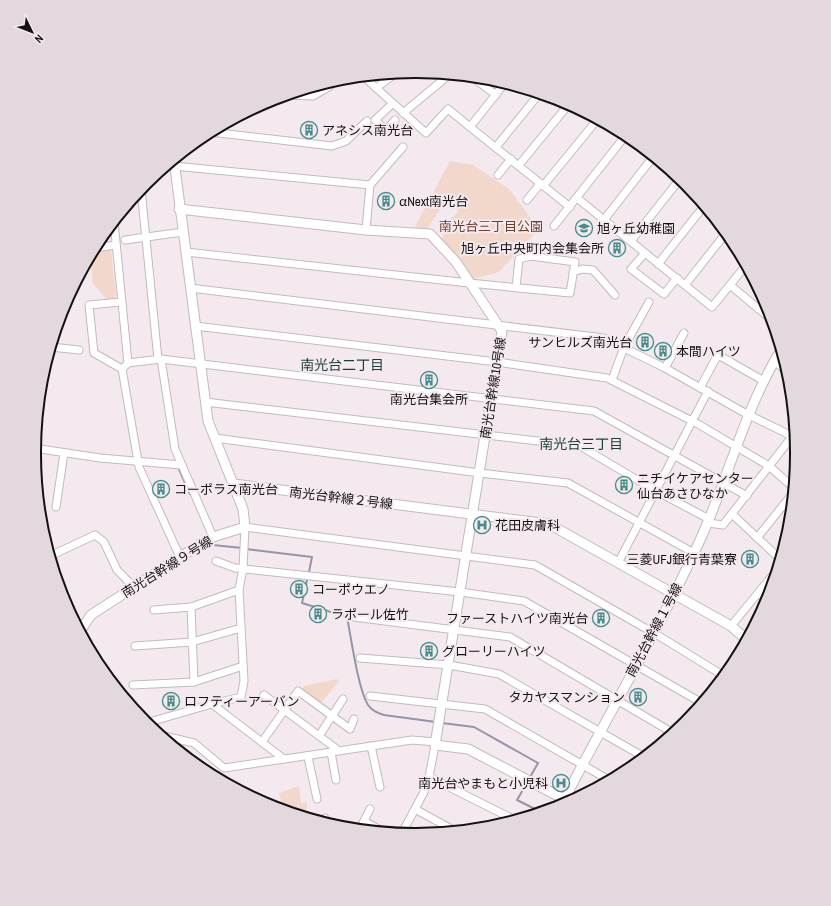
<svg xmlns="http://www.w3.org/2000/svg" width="831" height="906" font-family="'Archivo Narrow','Noto Sans JP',sans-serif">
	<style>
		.green { fill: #f2d7cb }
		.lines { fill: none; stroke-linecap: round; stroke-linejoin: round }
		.stream { stroke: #9594aa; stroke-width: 2 }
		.street-casing { stroke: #c4b9bf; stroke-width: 9 }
		.secondary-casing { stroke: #c4b9bf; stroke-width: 11 }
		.street { stroke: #fff; stroke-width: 7 }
		.secondary { stroke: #fff; stroke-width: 9 }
		.labels { text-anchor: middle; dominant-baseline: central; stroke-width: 4; stroke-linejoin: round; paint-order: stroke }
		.poi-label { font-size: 13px; fill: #151113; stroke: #f4e9ef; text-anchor: start }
		.park-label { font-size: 13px; fill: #6d4029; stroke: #f4e9ef }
		.street-label { font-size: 13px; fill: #151113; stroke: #f4e9ef }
		.neighbourhood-label { font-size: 14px; fill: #1a3c3b; stroke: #f4e9ef }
		.rim { fill: none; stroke: #151113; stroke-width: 2 }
	</style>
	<rect width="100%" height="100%" fill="#f4e9ef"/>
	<g class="green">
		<polygon points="450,161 473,165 509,189 539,229 499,272 474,279 440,240 450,227 448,223 458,211 454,205 445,202 427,229 415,227"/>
		<polygon points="111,250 116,297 107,300 93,283 90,257 92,253"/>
		<polygon points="337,679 339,681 320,704 301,690 304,686"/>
		<polygon points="299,786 301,803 307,802 306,816 272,806 282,804 279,793"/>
	</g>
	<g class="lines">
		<g class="stream">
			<polyline points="178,467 190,494"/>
			<polyline points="211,541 213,545 242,548"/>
			<polyline points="246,549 312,557 309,572"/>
			<path d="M 307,580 L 302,603 L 347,617 C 351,637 358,689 368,705 C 372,711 377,713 384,715 L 436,722"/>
			<polyline points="442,723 474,727 538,763 529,779"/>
			<polyline points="527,783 517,800 541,812"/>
		</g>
		<g class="street-casing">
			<g id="street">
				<polyline points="364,77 426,133 448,109 470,127"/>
				<polyline points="472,77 496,95"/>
				<polyline points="505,83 470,127 570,207"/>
				<polyline points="376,88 396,73"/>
				<polyline points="288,95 313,96 330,86"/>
				<polyline points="392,104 375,120 386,130 395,120"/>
				<polyline points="403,113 449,75"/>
				<polyline points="210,132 332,146 346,141 367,121"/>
				<polyline points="496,147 539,94"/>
				<polyline points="519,165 569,104"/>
				<polyline points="174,166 370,185 403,147"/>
				<polyline points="498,175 511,159"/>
				<polyline points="543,186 597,120"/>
				<polyline points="141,189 158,359"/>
				<polyline points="577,198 712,307 730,285 772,320"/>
				<polyline points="527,200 540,184"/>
				<polyline points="603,221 653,157"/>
				<polyline points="114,222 128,363 122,369 139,467 180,557"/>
				<polyline points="554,226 626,135"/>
				<polyline points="366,230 370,185"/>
				<polyline points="125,240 183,232"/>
				<polyline points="631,241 680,179"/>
				<polyline points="94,248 116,245"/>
				<polyline points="186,252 469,283 570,293 575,262 531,256 519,259 516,288"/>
				<polyline points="645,253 631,269 664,294 677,278"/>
				<polyline points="658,264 704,206"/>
				<polyline points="573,272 582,269 593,270 615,295"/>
				<polyline points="685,285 726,233"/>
				<polyline points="730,285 746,265"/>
				<polyline points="190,288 604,338 665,368 745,413 792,436"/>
				<polyline points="121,302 89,305 94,353 122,369"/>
				<polyline points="759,309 765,301"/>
				<polyline points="195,326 497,362 607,378 698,424 769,466 794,488"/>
				<polyline points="51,347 79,350"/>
				<polyline points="161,359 175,449 213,537"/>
				<polyline points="774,361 788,372"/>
				<polyline points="128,363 161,359 594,411 747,496"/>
				<polyline points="665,368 684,333"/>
				<polyline points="612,380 624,347 649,302"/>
				<polyline points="700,388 716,358 720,356 764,381"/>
				<polyline points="205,402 580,446 656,491 709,519"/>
				<polyline points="215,438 480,473 568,483 694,553"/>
				<polyline points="34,448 100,458 181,465"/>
				<polyline points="56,507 64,453"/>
				<polyline points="732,514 780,559"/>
				<polyline points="708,523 723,525 795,433"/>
				<polyline points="757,538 793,493"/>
				<polyline points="50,556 95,535 104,542 117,570 134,587"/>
				<polyline points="216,561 235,568 460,592 524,601 695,699 700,704"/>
				<polyline points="618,563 708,391"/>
				<polyline points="759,593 767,601"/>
				<polyline points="191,607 194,682"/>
				<polyline points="154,610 191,607 239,590"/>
				<polyline points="354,617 510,637 673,733"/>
				<polyline points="731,626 777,570"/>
				<polyline points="135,646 192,642 241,628"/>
				<polyline points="360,658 449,665 499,674 644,757"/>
				<polyline points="133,685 194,682 243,666"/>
				<polyline points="264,695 338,750"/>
				<polyline points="370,696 485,709 609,780"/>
				<polyline points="212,704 284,759"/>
				<polyline points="146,723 212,704 241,697 244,681 239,590 243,568 245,527 535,565 659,636 724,676"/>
				<polyline points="160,735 194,743 224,768 412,740 436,742"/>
				<polyline points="319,736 343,699"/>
				<polyline points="262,742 298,691 350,729 354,719"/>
				<polyline points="371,746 380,787"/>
				<polyline points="331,752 336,780"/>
				<polyline points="308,757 317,799"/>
				<polyline points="429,777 515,820"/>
				<polyline points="415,809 455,831"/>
				<polyline points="364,821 382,831"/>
				<polyline points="322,822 325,818"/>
				<polyline points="360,829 370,809"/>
				<polyline points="402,833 424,792 429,777 435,745"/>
			</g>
		</g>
		<g class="secondary-casing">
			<g id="secondary">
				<polyline points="179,209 366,230 430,234 456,262 502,331 435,745 468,749 564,799"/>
				<polyline points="234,484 549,524 731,626 746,639"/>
				<polyline points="80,631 91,615 180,557 213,537 245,527 243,509 208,421 174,160"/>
				<path d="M 561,806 C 607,716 659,630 701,538 C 729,476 745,408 781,350"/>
			</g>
		</g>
		<use href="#street" class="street"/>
		<use href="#secondary" class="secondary"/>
	</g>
	<defs>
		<g id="building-ring" transform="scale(0.9)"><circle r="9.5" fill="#f4e9ef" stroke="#468d8b" stroke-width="1.5"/><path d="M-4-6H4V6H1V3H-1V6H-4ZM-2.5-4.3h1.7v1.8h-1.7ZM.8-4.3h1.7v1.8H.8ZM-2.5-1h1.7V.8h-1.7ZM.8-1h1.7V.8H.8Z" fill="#468d8b"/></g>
		<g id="school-ring" transform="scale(0.9)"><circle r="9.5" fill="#f4e9ef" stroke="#468d8b" stroke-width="1.5"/><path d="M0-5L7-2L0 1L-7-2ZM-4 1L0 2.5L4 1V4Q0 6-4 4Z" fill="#468d8b"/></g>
		<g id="hospital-ring" transform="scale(0.9)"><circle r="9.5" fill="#f4e9ef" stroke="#468d8b" stroke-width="1.5"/><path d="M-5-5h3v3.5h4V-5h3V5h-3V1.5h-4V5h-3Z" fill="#468d8b"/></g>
	</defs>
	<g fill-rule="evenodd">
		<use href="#building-ring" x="309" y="130"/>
		<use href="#building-ring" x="386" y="201"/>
		<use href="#school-ring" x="584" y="228"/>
		<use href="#building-ring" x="617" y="248"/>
		<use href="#building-ring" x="645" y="342"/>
		<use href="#building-ring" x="663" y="351"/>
		<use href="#building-ring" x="429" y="380"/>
		<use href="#building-ring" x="624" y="485"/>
		<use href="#building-ring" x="161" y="489"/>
		<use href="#hospital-ring" x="482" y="525"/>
		<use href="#building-ring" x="750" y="559"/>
		<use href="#building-ring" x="299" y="589"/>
		<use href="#building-ring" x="318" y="614"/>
		<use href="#building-ring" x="601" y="618"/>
		<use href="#building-ring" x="429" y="651"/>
		<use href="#building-ring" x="638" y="697"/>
		<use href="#building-ring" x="171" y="701"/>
		<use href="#hospital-ring" x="561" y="783"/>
	</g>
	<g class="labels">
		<g class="poi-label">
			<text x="322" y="130">アネシス南光台</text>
			<text x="399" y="201">αNext南光台</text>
			<text x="597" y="228">旭ヶ丘幼稚園</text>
			<text x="604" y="248" text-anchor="end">旭ヶ丘中央町内会集会所</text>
			<text x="632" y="342" text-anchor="end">サンヒルズ南光台</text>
			<text x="676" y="351">本間ハイツ</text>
			<text x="429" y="399" text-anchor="middle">南光台集会所</text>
			<text x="637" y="478">ニチイケアセンター<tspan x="637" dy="15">仙台あさひなか</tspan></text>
			<text x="174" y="489">コーポラス南光台</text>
			<text x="495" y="525">花田皮膚科</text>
			<text x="737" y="559" text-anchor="end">三菱UFJ銀行青葉寮</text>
			<text x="312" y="589">コーポウエノ</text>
			<text x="331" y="614">ラポール佐竹</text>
			<text x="588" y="618" text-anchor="end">ファーストハイツ南光台</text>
			<text x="442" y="651">グローリーハイツ</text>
			<text x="625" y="697" text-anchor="end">タカヤスマンション</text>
			<text x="184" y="701">ロフティーアーバン</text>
			<text x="548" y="783" text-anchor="end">南光台やまもと小児科</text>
		</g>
		<g class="park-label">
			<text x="491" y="226">南光台三丁目公園</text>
		</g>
		<g class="street-label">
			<text transform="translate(493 388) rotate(-81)">南光台幹線10号線</text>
			<text transform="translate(341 498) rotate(7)">南光台幹線２号線</text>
			<text transform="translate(167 567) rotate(-32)">南光台幹線９号線</text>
			<text transform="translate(654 630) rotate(-62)">南光台幹線１号線</text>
		</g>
		<g class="neighbourhood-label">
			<text x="342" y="365">南光台二丁目</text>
			<text x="581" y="444">南光台三丁目</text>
		</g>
	</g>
	<path d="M0 0H831V906H0ZM415 78H416A374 374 0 0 1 790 452V454A374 374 0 0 1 416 828H415A374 374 0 0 1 41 454V452A374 374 0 0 1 415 78Z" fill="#e2d8dd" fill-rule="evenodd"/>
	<path class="rim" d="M415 78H416A374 374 0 0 1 790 452V454A374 374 0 0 1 416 828H415A374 374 0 0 1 41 454V452A374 374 0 0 1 415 78Z"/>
	<g transform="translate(32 32) rotate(133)" stroke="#f4e9ef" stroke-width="3" paint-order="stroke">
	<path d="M0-3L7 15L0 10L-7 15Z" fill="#151113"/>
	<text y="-6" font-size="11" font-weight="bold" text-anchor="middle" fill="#151113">N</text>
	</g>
</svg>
